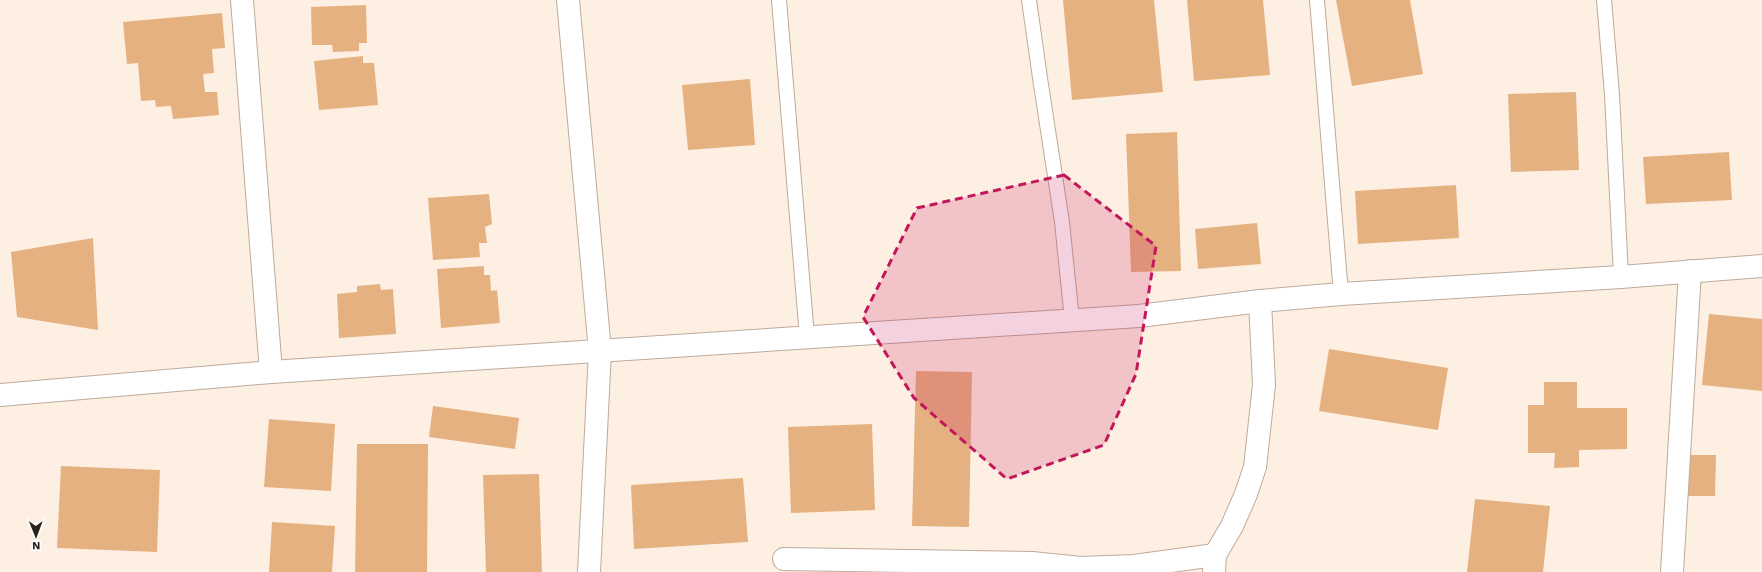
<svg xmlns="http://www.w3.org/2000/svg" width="1762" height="572" font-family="'Work Sans',sans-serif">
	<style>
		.building { fill: #e6b181 }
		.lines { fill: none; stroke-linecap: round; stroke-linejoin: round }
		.service-casing { stroke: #bcab9c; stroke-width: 16 }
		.minor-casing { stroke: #bcab9c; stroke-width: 24 }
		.service { stroke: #fff; stroke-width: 14 }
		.minor { stroke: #fff; stroke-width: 22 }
		.marked { fill: #c2185b; fill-opacity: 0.2; stroke: #c2185b; stroke-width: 3; stroke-dasharray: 8 5; stroke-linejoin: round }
	</style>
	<rect width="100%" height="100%" fill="#feefe3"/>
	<g class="building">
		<polygon points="1063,0 1154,0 1163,92 1072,100"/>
		<polygon points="1187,0 1263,0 1270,75 1194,81"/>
		<polygon points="1336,0 1410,0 1423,74 1352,86"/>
		<polygon points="366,5 367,43 359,43 359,51 333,52 332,45 312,45 311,7"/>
		<polygon points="222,13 225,48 212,49 214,73 203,74 205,92 217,92 219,115 173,119 171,106 156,107 155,100 141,101 138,63 127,64 123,22"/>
		<polygon points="363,56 363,63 374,63 378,105 319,110 314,61"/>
		<polygon points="750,79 755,145 688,150 682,85"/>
		<polygon points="1576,92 1579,170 1511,172 1508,94"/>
		<polygon points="1177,132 1181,271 1131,272 1126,134"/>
		<polygon points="1729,152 1732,200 1646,204 1643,157"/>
		<polygon points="1456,185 1459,238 1358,244 1355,191"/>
		<polygon points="489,194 492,224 485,227 487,243 479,243 480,257 433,260 428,198"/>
		<polygon points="1257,223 1261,264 1198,269 1195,229"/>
		<polygon points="93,238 98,330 17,317 11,252"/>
		<polygon points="484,266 484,275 490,275 491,291 497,290 500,323 441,328 437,269"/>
		<polygon points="380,284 381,290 393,289 396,334 339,338 337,294 357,292 357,286"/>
		<polygon points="1709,314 1762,319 1762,391 1702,385"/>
		<polygon points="1329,349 1448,368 1438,430 1319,411"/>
		<polygon points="916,371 972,372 969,527 912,526"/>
		<polygon points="1544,382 1577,382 1577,408 1627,408 1627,449 1579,450 1579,467 1554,468 1555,453 1528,453 1528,405 1544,405"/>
		<polygon points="433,406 519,418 515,449 429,437"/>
		<polygon points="269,419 335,424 331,491 264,487"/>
		<polygon points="872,424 875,510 791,513 788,427"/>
		<polygon points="357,444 428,444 427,572 355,572"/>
		<polygon points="1683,455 1716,455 1715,496 1683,496"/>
		<polygon points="61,466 160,470 157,552 57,548"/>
		<polygon points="539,474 542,572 486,572 483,475"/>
		<polygon points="743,478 748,542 634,549 631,485"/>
		<polygon points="1475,499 1550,506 1543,572 1467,572"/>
		<polygon points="272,522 335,526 332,572 269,572"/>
	</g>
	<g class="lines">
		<g class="service-casing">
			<g id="service">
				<polyline points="779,0 807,337"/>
				<polyline points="1029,0 1040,78 1062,222 1072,320"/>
				<polyline points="1317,0 1341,294"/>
				<polyline points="1604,0 1612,94 1621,277"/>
			</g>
		</g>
		<g class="minor-casing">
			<g id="minor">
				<polyline points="242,0 271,372"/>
				<polyline points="568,0 600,351 589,572"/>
				<polyline points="0,395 271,372 1139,316 1260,301 1341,294 1621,277 1762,266"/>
				<polyline points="784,559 1032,563 1081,568 1134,566 1215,555"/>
				<polyline points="1214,572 1215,555 1232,526 1246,494 1255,467 1264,385 1260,301"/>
				<polyline points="1672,572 1690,271"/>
			</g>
		</g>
		<use href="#service" class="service"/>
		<use href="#minor" class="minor"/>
	</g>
	<path class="marked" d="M 1064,175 L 1156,246 L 1136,374 L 1104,445 L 1007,479 L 914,398 L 863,317 L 917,208 Z"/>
	<g transform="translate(36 536) rotate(179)" stroke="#ffffff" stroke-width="3" paint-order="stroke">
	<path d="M0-3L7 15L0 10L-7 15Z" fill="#28221c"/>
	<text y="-6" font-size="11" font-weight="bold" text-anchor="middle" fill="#28221c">N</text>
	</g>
</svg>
